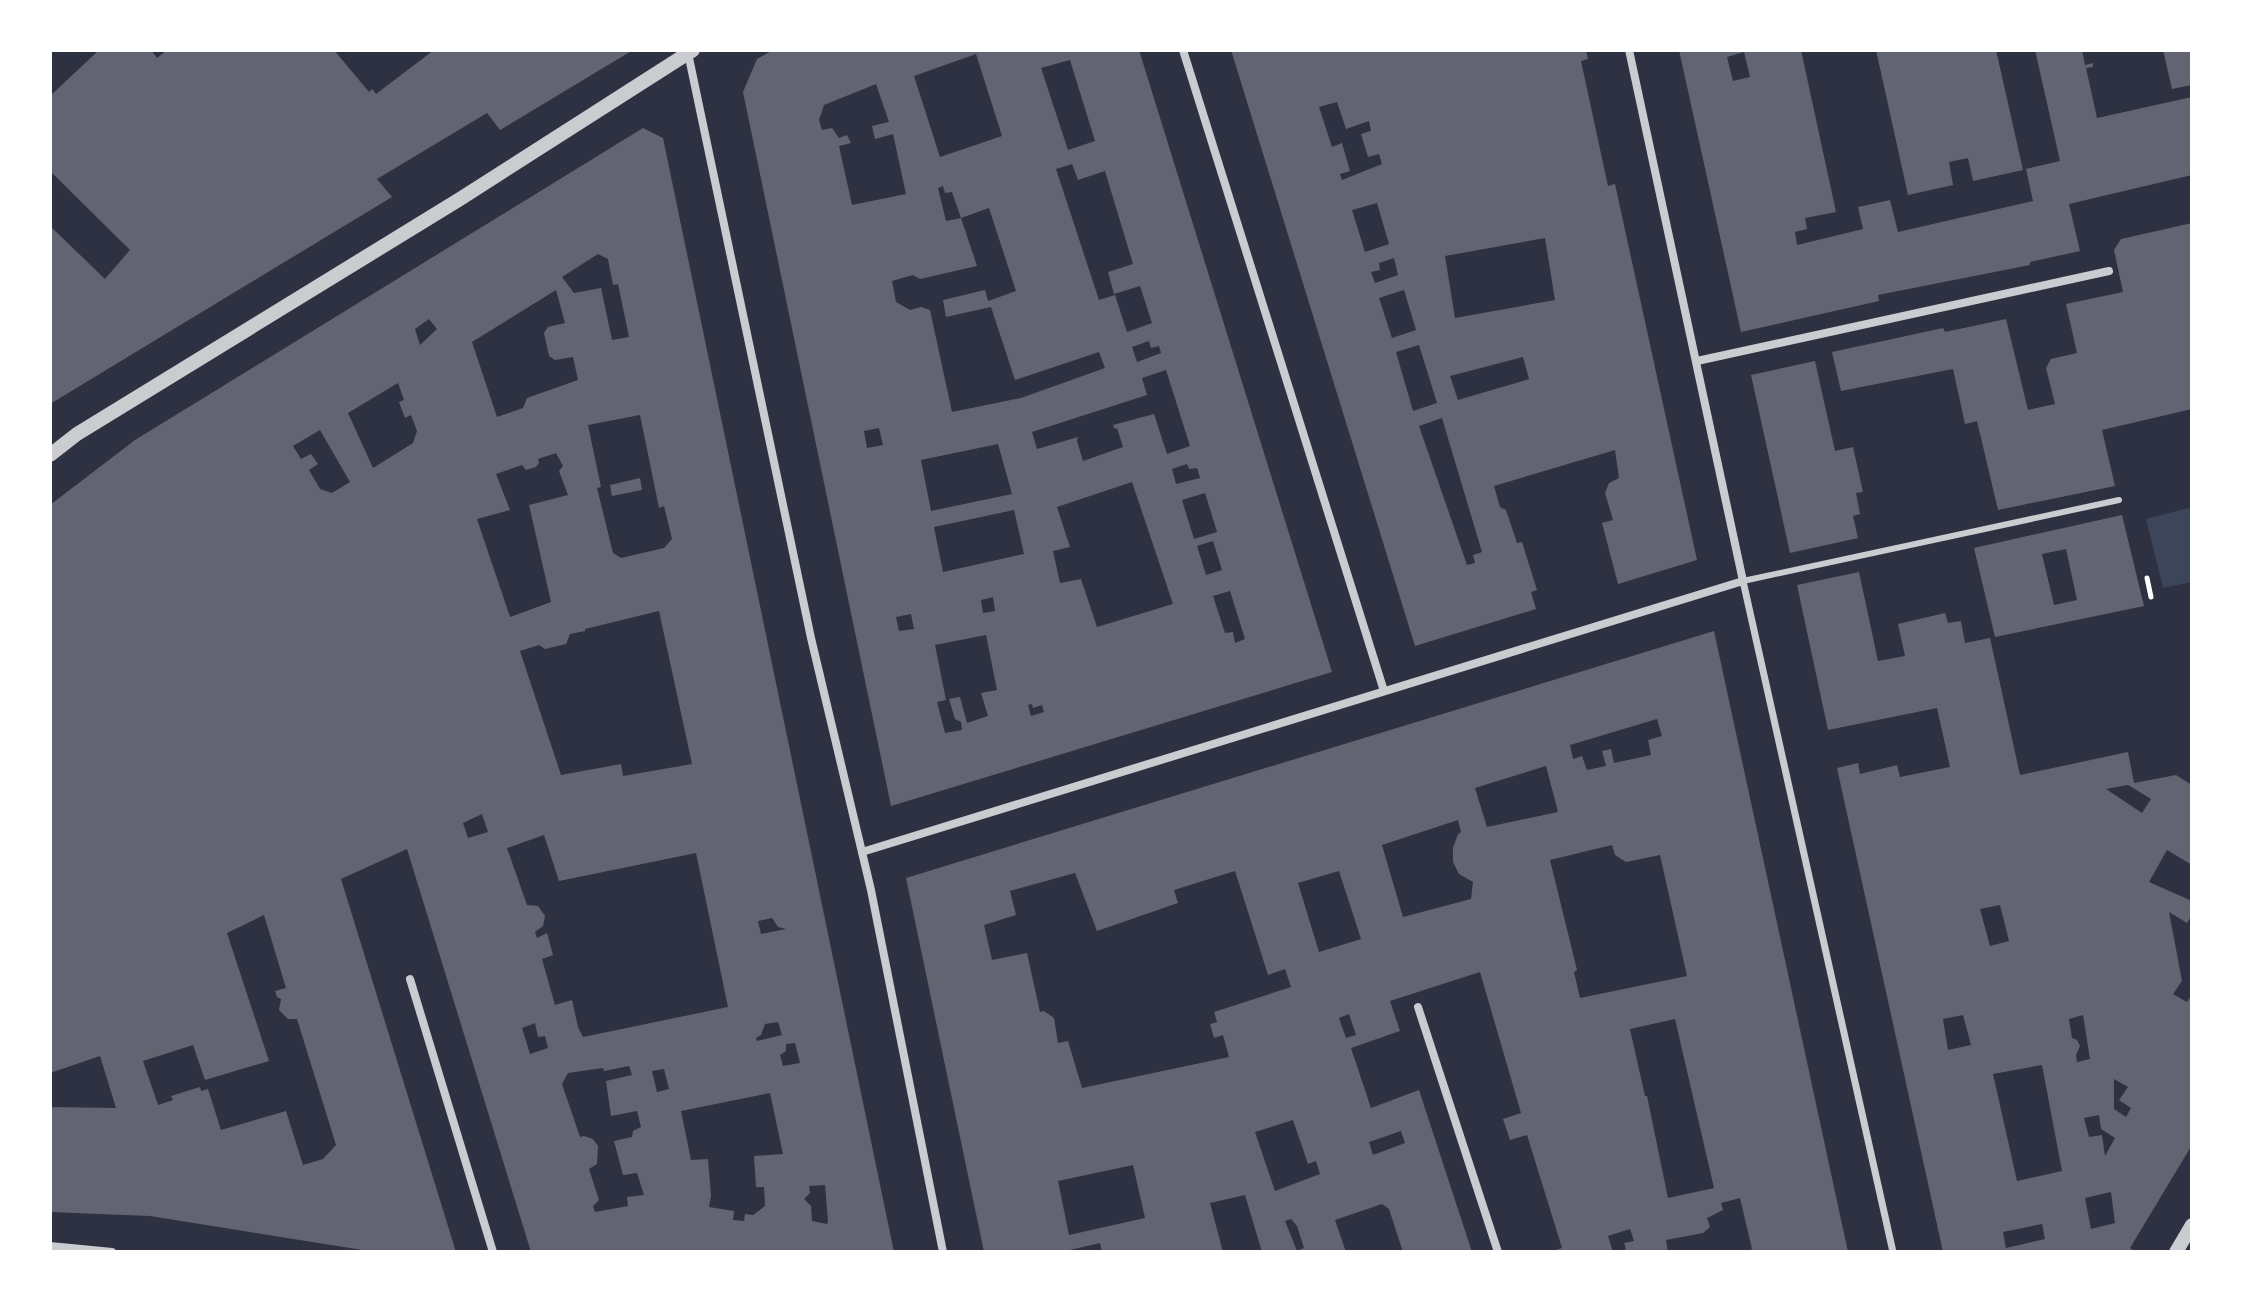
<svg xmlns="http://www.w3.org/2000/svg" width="2242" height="1302" font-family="Lato,sans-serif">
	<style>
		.green { fill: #3c4559 }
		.building { fill: #626471; fill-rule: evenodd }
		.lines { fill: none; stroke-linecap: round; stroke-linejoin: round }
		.path { stroke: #fff; stroke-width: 5 }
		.service { stroke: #caccd0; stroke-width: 6 }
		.pedestrian { stroke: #caccd0; stroke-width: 7 }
		.minor { stroke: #caccd0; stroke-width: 8 }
		.tertiary { stroke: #caccd0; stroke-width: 14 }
	</style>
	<rect width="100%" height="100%" fill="#2d3142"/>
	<polygon class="green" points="2192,507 2192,582 2163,588 2146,519"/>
	<g class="building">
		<polygon points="99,50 151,50 157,58 167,50 334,50 369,92 372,89 376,94 434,50 633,50 500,130 487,113 377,179 392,197 50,404 50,226 105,279 130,250 50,171 50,96"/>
		<path d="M 773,50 L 1139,50 L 1332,672 L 891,806 L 743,92 L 757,59 ZM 976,54 L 1002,136 L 940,157 L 914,76 ZM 1070,60 L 1095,141 L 1068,150 L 1041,68 ZM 876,84 L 889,122 L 872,126 L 875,139 L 893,134 L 906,194 L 852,205 L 839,146 L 851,143 L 847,135 L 839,138 L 832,128 L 822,130 L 819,120 L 824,105 ZM 1072,164 L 1078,180 L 1105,171 L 1133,264 L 1108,272 L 1114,294 L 1140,286 L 1152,323 L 1127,332 L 1115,295 L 1099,300 L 1056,169 ZM 943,186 L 945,193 L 952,192 L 961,218 L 989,208 L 1016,291 L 988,301 L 985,290 L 943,300 L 946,317 L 991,307 L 1015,380 L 1099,352 L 1105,368 L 1021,398 L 952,412 L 930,310 L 921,307 L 910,310 L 896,302 L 892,281 L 913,275 L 920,279 L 977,266 L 961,218 L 946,221 L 938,188 ZM 1149,341 L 1151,348 L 1159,346 L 1161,353 L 1137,362 L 1132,347 ZM 1166,370 L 1190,446 L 1167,454 L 1154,414 L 1113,425 L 1115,429 L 1117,428 L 1123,447 L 1083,461 L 1077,441 L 1078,437 L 1037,449 L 1032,432 L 1147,395 L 1142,378 ZM 879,428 L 883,445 L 867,448 L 864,431 ZM 998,444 L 1012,494 L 931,511 L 921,460 ZM 1187,464 L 1189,469 L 1197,468 L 1200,478 L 1176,484 L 1172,469 ZM 1132,482 L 1173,604 L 1097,627 L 1081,579 L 1060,583 L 1053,551 L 1070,547 L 1057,507 ZM 1205,493 L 1217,532 L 1194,539 L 1182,500 ZM 1014,510 L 1024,554 L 943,572 L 934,527 ZM 1213,541 L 1222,570 L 1206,575 L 1197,546 ZM 1230,591 L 1245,639 L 1235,643 L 1233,632 L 1225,633 L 1213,596 ZM 993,597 L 995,611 L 983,613 L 981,600 ZM 911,614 L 914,629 L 899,631 L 896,617 ZM 986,635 L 997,690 L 981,693 L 988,716 L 967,723 L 960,697 L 949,699 L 955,719 L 961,722 L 962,730 L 945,733 L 937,702 L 946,700 L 935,645 ZM 1032,704 L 1033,708 L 1042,705 L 1044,712 L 1031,716 L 1028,705 Z"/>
		<path d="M 1231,50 L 1586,50 L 1588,59 L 1581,61 L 1608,186 L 1615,184 L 1697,560 L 1618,584 L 1602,523 L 1613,520 L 1605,493 L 1609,483 L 1619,478 L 1615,450 L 1494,486 L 1500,507 L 1506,510 L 1517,543 L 1522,542 L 1537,590 L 1531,592 L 1536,609 L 1415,646 ZM 1337,102 L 1346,129 L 1369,121 L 1371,131 L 1361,134 L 1368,157 L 1379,154 L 1382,164 L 1342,180 L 1340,174 L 1350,171 L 1342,143 L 1332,147 L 1319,107 ZM 1377,203 L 1389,244 L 1365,252 L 1352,210 ZM 1545,238 L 1555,300 L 1455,318 L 1445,256 ZM 1394,258 L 1398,275 L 1375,283 L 1371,272 L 1380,270 L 1379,263 ZM 1404,290 L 1416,330 L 1392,338 L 1379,298 ZM 1419,345 L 1437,403 L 1413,411 L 1396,352 ZM 1523,357 L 1529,379 L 1458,400 L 1450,376 ZM 1442,418 L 1482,552 L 1473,555 L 1475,563 L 1467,565 L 1419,426 Z"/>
		<path d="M 1679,50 L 1801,50 L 1836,212 L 1805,218 L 1807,229 L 1795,232 L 1797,245 L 1863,229 L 1858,207 L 1890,200 L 1898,232 L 2033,201 L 2026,169 L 2060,161 L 2035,50 L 2082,50 L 2085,65 L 2093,63 L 2093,67 L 2086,68 L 2097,118 L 2192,97 L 2192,175 L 2069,204 L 2080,251 L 2030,262 L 2030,265 L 1878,295 L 1879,301 L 1741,332 ZM 1744,52 L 1750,77 L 1733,81 L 1727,57 Z"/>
		<polygon points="1876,50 1996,50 2023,170 1973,181 1968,158 1949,162 1953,185 1908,195"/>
		<polygon points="2163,50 2192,50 2192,85 2172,89"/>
		<path d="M 643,128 L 663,138 L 894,1252 L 531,1252 L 407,849 L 341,879 L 456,1252 L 375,1252 L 150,1216 L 50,1212 L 50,1107 L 116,1108 L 100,1056 L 50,1073 L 50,505 L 135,440 ZM 598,254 L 608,259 L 613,285 L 618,284 L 629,337 L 612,340 L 601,288 L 574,293 L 562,277 ZM 556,290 L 565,323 L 548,327 L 544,333 L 549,356 L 555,360 L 573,357 L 578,380 L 527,398 L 523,408 L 497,417 L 472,342 ZM 429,319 L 437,329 L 420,345 L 415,329 ZM 398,383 L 404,400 L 399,402 L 405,418 L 411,415 L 417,431 L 413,443 L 373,468 L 348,413 ZM 640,415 L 659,508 L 664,506 L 672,539 L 664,548 L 621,558 L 613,553 L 597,488 L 601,487 L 588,425 ZM 320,430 L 350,482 L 332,493 L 320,489 L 309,470 L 318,464 L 311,454 L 301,459 L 293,446 ZM 556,453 L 563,466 L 559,471 L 568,495 L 529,505 L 551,602 L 510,617 L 477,519 L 510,510 L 496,474 L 522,465 L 526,470 L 536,467 L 539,463 L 538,459 ZM 659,611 L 692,764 L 623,776 L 621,764 L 561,775 L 520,651 L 539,645 L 545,649 L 566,644 L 570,634 L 585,631 L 585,629 ZM 482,814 L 488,832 L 468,838 L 463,823 ZM 544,835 L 559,881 L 696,853 L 728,1007 L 583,1037 L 578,1027 L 572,1000 L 555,1005 L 542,959 L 553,955 L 547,933 L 537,938 L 535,932 L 543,926 L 545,916 L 538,906 L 527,905 L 507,848 ZM 264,915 L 286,988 L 275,991 L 277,997 L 281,999 L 279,1010 L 288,1019 L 297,1019 L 336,1145 L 323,1159 L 303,1165 L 286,1111 L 221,1130 L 208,1089 L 201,1091 L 200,1087 L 171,1096 L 173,1100 L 158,1105 L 143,1061 L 193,1045 L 205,1080 L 269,1061 L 227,933 ZM 772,918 L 778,927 L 786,929 L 761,934 L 758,921 ZM 778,1022 L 782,1035 L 757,1041 L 756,1038 L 761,1035 L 765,1024 ZM 535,1023 L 538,1037 L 545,1036 L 548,1048 L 530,1054 L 522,1028 ZM 795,1043 L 800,1063 L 783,1066 L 780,1055 L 786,1051 L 786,1044 ZM 629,1066 L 632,1075 L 606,1081 L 611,1116 L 637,1111 L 641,1127 L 633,1131 L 632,1137 L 614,1141 L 623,1175 L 637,1173 L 644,1195 L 627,1197 L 628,1206 L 595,1212 L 593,1206 L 599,1200 L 589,1169 L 597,1164 L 598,1146 L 593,1139 L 584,1136 L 580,1137 L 562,1084 L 568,1073 L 603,1068 L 604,1071 ZM 664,1069 L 669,1089 L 657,1092 L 652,1071 ZM 770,1093 L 783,1154 L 754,1156 L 756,1187 L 764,1187 L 765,1206 L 753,1215 L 745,1214 L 744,1221 L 733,1220 L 734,1211 L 709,1207 L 711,1196 L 708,1159 L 691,1160 L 681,1111 ZM 825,1185 L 828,1221 L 827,1224 L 812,1221 L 811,1206 L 804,1199 L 810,1193 L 809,1186 Z"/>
		<polygon points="2192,223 2192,409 2102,430 2115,486 1998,510 1977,421 1965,424 1953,369 1841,391 1832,352 1943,328 1945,332 2006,319 2028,410 2055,404 2046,368 2051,359 2077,353 2066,304 2123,292 2114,250 2121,239"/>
		<polygon points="1815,361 1835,451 1853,447 1863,492 1856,493 1860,514 1853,516 1858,538 1790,553 1751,375"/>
		<polygon points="640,478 642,490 612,496 610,485"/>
		<path d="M 2122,515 L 2144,606 L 1995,637 L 1974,548 ZM 2066,549 L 2077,600 L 2054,605 L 2042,554 Z"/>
		<path d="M 1859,572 L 1878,661 L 1905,656 L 1898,624 L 1945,613 L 1948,623 L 1961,621 L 1965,643 L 1990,638 L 2020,775 L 2128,752 L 2134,783 L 2176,775 L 2192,785 L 2192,865 L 2167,850 L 2149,882 L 2192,901 L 2192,915 L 2187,923 L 2169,912 L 2182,981 L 2173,994 L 2187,1002 L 2192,994 L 2192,1145 L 2130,1248 L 2135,1252 L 1943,1252 L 1837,768 L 1858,763 L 1860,774 L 1897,765 L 1900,777 L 1950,767 L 1937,708 L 1828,730 L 1797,585 ZM 2128,785 L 2151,799 L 2142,813 L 2106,789 ZM 2000,905 L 2009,941 L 1990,946 L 1980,909 ZM 1963,1015 L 1971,1045 L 1948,1050 L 1943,1019 ZM 2083,1015 L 2090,1059 L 2077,1062 L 2076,1055 L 2080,1046 L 2077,1040 L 2072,1038 L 2069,1019 ZM 2042,1065 L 2062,1171 L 2017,1181 L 1993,1074 ZM 2114,1079 L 2128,1087 L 2119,1100 L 2131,1108 L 2126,1117 L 2114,1109 ZM 2099,1115 L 2101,1129 L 2115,1138 L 2105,1156 L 2102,1135 L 2089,1137 L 2084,1118 ZM 2111,1192 L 2115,1223 L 2091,1229 L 2085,1198 ZM 2042,1224 L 2045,1239 L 2006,1248 L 2003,1232 Z"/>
		<path d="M 1714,631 L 1848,1252 L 1746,1252 L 1752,1249 L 1740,1198 L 1721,1203 L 1723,1210 L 1707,1218 L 1710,1227 L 1703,1233 L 1666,1240 L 1668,1252 L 1620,1252 L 1626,1249 L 1624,1243 L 1634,1241 L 1630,1229 L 1608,1236 L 1613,1252 L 1550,1252 L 1562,1248 L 1527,1135 L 1510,1140 L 1503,1119 L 1521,1113 L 1480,972 L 1390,1001 L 1400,1031 L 1351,1048 L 1371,1108 L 1419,1090 L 1472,1252 L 1403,1252 L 1389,1209 L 1382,1204 L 1335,1220 L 1346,1252 L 1262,1252 L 1245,1195 L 1210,1203 L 1223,1252 L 1102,1252 L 1100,1243 L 1061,1252 L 984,1252 L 906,878 ZM 1657,719 L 1662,736 L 1648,740 L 1651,755 L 1614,763 L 1611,749 L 1602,751 L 1606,766 L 1587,770 L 1582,756 L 1573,759 L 1570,745 ZM 1546,766 L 1558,812 L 1487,827 L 1475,788 ZM 1458,820 L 1461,832 L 1458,834 L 1453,848 L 1453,862 L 1459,874 L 1473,882 L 1471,899 L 1403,917 L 1382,845 ZM 1612,845 L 1615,855 L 1626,862 L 1660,855 L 1687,976 L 1580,998 L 1574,972 L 1577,970 L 1550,860 ZM 1235,871 L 1268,975 L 1285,969 L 1291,987 L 1214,1012 L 1217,1022 L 1210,1024 L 1214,1038 L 1223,1035 L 1229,1057 L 1082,1088 L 1068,1041 L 1058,1043 L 1054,1018 L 1044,1011 L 1040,1012 L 1027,953 L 992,960 L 984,925 L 1016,915 L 1010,891 L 1075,873 L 1097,931 L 1178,903 L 1174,890 ZM 1339,871 L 1361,939 L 1319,952 L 1298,883 ZM 1349,1014 L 1356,1035 L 1346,1038 L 1339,1018 ZM 1675,1019 L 1714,1188 L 1668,1198 L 1647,1096 L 1645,1096 L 1630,1029 ZM 1293,1120 L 1308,1164 L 1316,1161 L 1320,1174 L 1275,1191 L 1255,1132 ZM 1401,1131 L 1405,1143 L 1373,1155 L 1369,1142 ZM 1133,1165 L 1145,1218 L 1069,1235 L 1058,1181 ZM 1291,1219 L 1297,1226 L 1304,1248 L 1297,1251 L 1285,1221 Z"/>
	</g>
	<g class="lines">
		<polyline class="path" points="2147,578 2151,597"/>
		<polyline class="service" points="1743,581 2119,500"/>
		<polyline class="pedestrian" points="1743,581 1893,1252"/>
		<g class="minor">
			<polyline points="1183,50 1384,691"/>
			<polyline points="688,53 811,638 871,890 943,1252"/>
			<polyline points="1697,361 2109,271"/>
			<polyline points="862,852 1743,581 1629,50"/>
			<polyline points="410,979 493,1252"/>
			<polyline points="1418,1007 1498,1252"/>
			<polyline points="50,1246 112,1252"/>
		</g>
		<g class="tertiary">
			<polyline points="50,455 77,434 460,199 693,50"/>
			<polyline points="2176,1252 2192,1225"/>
		</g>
	</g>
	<rect width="2242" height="1302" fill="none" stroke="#ffffff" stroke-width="104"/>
</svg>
